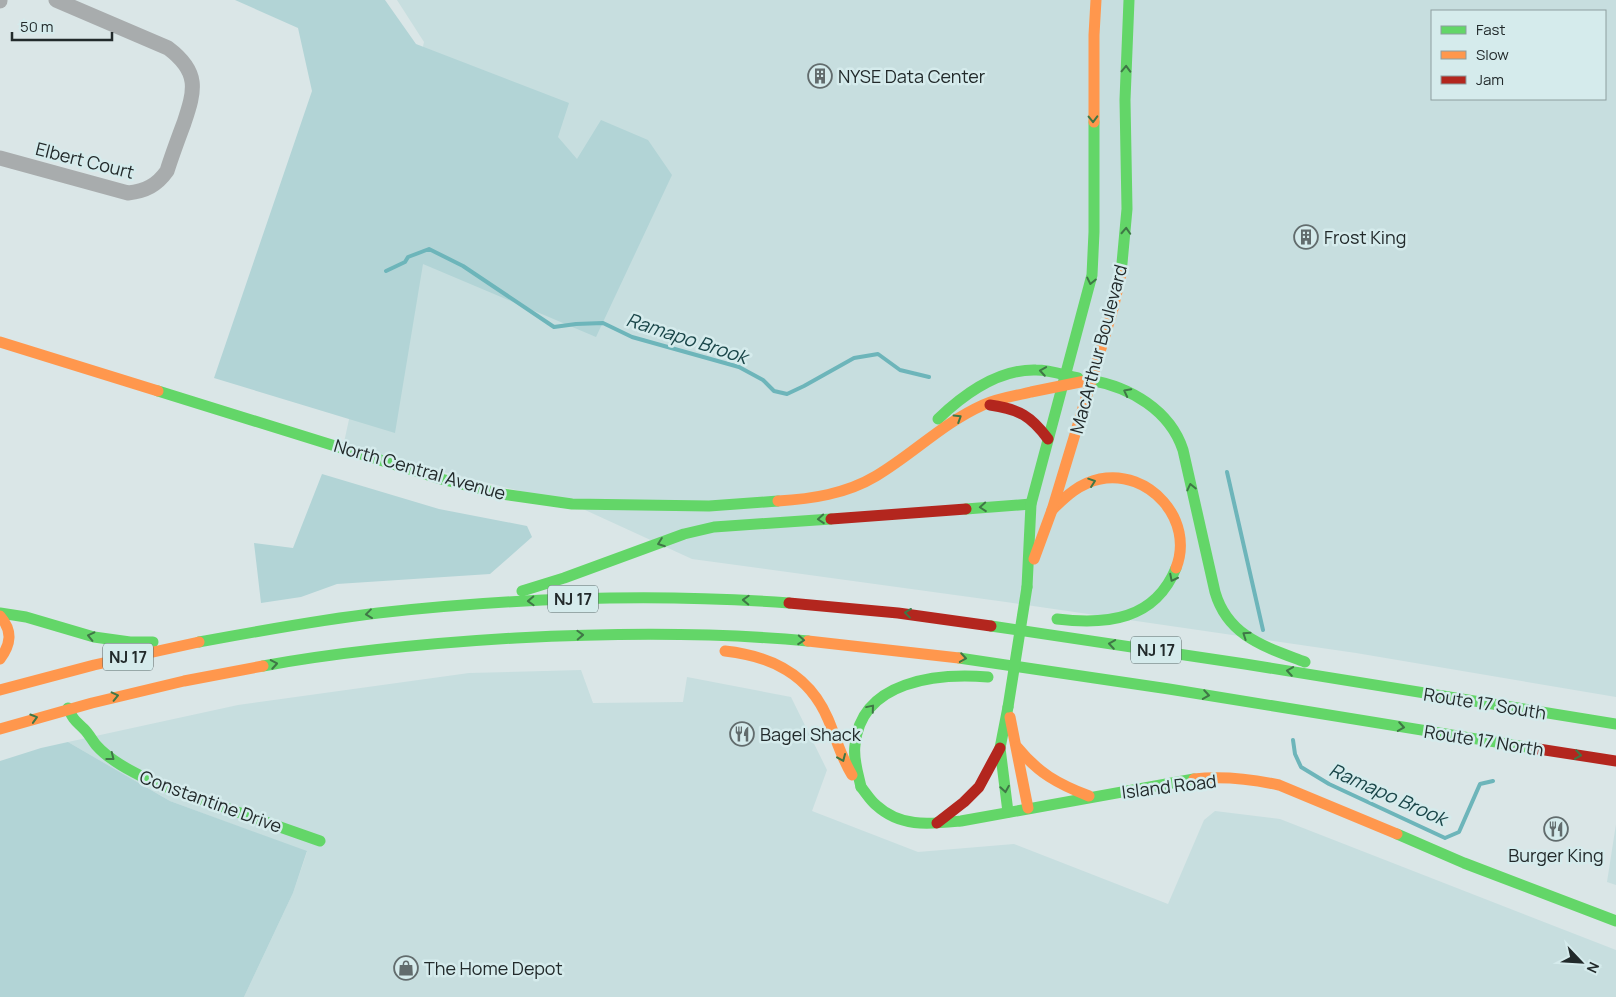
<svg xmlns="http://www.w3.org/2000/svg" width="1616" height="997" font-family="Manrope,sans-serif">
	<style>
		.built { fill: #c7dedf; fill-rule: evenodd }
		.green { fill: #b2d4d6 }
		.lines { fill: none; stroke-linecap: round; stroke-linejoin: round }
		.stream { stroke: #6db5ba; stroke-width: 4 }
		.street { stroke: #a8acad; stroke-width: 15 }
		.fast { stroke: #63d668; stroke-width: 11 }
		.slow { stroke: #ff974d; stroke-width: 11 }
		.jam { stroke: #b3261e; stroke-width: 11 }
		.fast-bridge { stroke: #63d668; stroke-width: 11 }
		.oneway { stroke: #3f7746 }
		.labels { text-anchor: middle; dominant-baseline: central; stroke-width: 5; stroke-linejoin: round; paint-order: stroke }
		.shield { fill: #d5ebec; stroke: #586465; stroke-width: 1 }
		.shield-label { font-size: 16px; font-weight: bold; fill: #222a2b }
		.poi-label { font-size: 18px; fill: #222a2b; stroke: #d5ebec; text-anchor: start }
		.street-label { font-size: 18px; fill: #222a2b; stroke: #d5ebec }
		.water-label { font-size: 19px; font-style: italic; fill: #1a4649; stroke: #d5ebec }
	</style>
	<rect width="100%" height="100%" fill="#dae6e7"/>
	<g class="built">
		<path d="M 397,0 L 1616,0 L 1616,697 L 1356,653 L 1006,602 L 692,559 L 572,504 L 343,447 L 353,401 L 372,267 L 424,42 ZM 1432,11 L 1605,11 L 1605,99 L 1432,99 Z"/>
		<polygon points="581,670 593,703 683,702 687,677 791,697 827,770 812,811 918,852 1014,844 1168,904 1204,820 1215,811 1280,819 1616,950 1616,997 244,997 293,893 307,852 170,801 68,742 238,705 469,673"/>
		<polygon points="1616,824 1616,885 1607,882"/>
	</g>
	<g class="green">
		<polygon points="235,0 385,0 416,44 569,103 558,137 577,159 601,120 648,140 672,175 596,337 423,264 395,433 214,378 312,91 298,28"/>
		<polygon points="322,474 439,509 527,526 532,537 490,574 337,584 301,597 261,603 254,543 293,548"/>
		<polygon points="68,742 170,801 307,851 293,893 244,997 0,997 0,761 41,748"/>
	</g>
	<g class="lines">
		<g class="stream">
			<polyline points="386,271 405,262 408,257 429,249 463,266 554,327 576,324 603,323 632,337 739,367 763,380 774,391 787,394 804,386 854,358 878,354 900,370 929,377"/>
			<polyline points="1227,472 1263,630"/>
			<polyline points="1293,740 1295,754 1301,767 1329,784 1445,838 1459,832 1480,784 1493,781"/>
		</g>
		<g class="street">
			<polyline points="0,1 0,0"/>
			<path d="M 0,158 L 128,193 C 146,191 157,185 167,171 C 172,155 178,139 184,123 C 195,90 200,72 168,48 L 56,0"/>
		</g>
		<g class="fast">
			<polyline points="1121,274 1127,209 1125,100 1129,0"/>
			<path d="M 1090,380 C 1130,387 1170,410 1183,450 L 1215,592 C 1228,637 1266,647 1305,662"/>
			<polyline points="158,391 441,479 502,494 572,504 709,506 778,501"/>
			<path d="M 938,419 C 964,394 999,369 1036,370 C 1050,370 1064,375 1078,378"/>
			<polyline points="966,509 1031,504"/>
			<polyline points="1027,587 1031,504 1092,275 1094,232 1094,122"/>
			<polyline points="522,591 564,578 684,534 714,527 831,519"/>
			<polyline points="0,613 26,617 94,637 130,642 153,642"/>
			<path d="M 1057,619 C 1107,625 1155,620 1176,568"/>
			<polyline points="991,626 1245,664 1616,724"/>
			<path d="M 199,642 C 259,631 318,620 378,613 C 514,598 652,593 789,603"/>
			<polyline points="959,658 1169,689 1532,748"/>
			<path d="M 263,666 C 346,651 432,643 516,638 C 613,633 711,632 808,641"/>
			<polyline points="1008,707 1000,748 1008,812"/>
			<path d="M 68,708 C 74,721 75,720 84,729 C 89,734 92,740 96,745 C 111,762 135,773 155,783 L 320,841"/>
			<path d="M 861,787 C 866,793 870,800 876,805 C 901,828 930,824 961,821 L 1194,779"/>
			<path d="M 861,787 C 858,773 853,759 855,745 C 861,680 938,673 988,677"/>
			<polyline points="1397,834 1464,863 1616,921"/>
		</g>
		<g class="slow">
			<polyline points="1094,122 1094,35 1096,0"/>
			<polyline points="0,342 158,391"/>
			<path d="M 778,501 C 811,499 846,494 876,476 C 913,454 943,423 983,405 C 998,398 1015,396 1031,392 C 1050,388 1070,384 1090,380"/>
			<path d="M 1052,510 C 1066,496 1080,483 1100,479 C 1149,469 1195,520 1176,568"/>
			<polyline points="1034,559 1052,510 1113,309 1121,274"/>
			<path d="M 0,616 C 13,631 11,644 0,659"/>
			<polyline points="808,641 959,658"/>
			<path d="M 725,651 C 771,656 809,674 828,719 C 836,738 841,757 852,775"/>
			<polyline points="0,690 94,665 199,642"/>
			<polyline points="1010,717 1028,808"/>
			<polyline points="0,729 92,703 184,681 263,666"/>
			<path d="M 1017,747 C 1038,773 1058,784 1089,796"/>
			<path d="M 1194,779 C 1222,776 1251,779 1279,785 L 1397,834"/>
		</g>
		<g class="jam">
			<path d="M 990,405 C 1019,409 1031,416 1048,439"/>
			<polyline points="831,519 966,509"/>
			<polyline points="789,603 898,613 991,626"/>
			<polyline points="1532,748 1616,761"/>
			<polyline points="937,823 964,802 979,787 1000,748"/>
		</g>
		<polyline class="fast-bridge" points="1008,707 1027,587"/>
	</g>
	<defs><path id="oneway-chevron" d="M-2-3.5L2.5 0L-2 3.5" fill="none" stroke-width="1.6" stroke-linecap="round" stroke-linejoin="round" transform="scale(1.25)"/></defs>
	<g class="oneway">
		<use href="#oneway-chevron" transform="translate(1126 69) rotate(-88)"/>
		<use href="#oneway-chevron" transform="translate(1093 119) rotate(89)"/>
		<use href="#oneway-chevron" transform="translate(1126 231) rotate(-87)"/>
		<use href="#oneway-chevron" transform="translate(1091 281) rotate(102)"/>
		<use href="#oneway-chevron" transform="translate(1043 371) rotate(-171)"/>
		<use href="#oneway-chevron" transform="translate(1127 392) rotate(-153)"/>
		<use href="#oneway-chevron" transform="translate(958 418) rotate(-32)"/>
		<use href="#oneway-chevron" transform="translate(1092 482) rotate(-19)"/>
		<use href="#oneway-chevron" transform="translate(1191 487) rotate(-103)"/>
		<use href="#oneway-chevron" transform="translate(983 507) rotate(176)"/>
		<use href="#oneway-chevron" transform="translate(821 519) rotate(176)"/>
		<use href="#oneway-chevron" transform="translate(661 543) rotate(160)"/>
		<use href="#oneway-chevron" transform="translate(1173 578) rotate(117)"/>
		<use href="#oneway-chevron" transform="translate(746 600) rotate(-178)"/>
		<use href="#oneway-chevron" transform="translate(531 601) rotate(178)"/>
		<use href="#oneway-chevron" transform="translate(908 613) rotate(-173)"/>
		<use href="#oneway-chevron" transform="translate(369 614) rotate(173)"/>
		<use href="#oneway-chevron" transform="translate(580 635) rotate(-2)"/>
		<use href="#oneway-chevron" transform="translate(1246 635) rotate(-146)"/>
		<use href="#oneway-chevron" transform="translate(91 636) rotate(-167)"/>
		<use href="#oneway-chevron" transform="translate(801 640) rotate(4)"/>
		<use href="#oneway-chevron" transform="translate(1112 644) rotate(-171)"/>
		<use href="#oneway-chevron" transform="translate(963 658) rotate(9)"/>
		<use href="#oneway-chevron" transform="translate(274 664) rotate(-10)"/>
		<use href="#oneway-chevron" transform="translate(1290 671) rotate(-171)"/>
		<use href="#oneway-chevron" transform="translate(1206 695) rotate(9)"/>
		<use href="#oneway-chevron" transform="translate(115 696) rotate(-13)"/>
		<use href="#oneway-chevron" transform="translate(871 708) rotate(-50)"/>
		<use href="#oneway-chevron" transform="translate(34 718) rotate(-17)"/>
		<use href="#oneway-chevron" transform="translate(1401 727) rotate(9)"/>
		<use href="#oneway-chevron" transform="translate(1578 755) rotate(9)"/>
		<use href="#oneway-chevron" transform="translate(111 757) rotate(38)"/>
		<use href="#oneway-chevron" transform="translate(842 758) rotate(67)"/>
		<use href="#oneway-chevron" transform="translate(1005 789) rotate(81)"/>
	</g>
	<defs>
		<g id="building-ring" transform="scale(1.25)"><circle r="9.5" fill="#d5ebec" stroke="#626c6d" stroke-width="1.5"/><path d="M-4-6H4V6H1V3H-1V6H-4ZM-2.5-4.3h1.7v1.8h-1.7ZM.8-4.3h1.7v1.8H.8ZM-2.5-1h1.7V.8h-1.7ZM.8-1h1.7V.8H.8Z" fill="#626c6d"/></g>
		<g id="restaurant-ring" transform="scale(1.25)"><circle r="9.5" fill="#d5ebec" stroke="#626c6d" stroke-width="1.5"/><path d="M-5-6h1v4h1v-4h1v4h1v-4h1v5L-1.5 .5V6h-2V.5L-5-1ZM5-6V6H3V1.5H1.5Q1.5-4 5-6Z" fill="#626c6d"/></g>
		<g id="shop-ring" transform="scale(1.25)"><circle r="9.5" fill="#d5ebec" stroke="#626c6d" stroke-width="1.5"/><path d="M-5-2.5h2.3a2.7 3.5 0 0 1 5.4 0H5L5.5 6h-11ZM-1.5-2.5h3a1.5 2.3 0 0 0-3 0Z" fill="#626c6d"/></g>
	</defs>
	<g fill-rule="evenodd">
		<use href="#building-ring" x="820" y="76"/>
		<use href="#building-ring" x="1306" y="237"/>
		<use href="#restaurant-ring" x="742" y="734"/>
		<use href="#restaurant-ring" x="1556" y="829"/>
		<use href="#shop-ring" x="406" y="968"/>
	</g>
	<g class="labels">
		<g class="shield">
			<rect x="548" y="585.5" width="50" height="27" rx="4"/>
			<rect x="1131" y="636.5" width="50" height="27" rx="4"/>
			<rect x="103" y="643.5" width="50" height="27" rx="4"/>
		</g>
		<g class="shield-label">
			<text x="573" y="599">NJ 17</text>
			<text x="1156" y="650">NJ 17</text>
			<text x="128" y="657">NJ 17</text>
		</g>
		<g class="poi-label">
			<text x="838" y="76">NYSE Data Center</text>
			<text x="1324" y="237">Frost King</text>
			<text x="760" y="734">Bagel Shack</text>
			<text x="1556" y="855" text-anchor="middle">Burger King</text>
			<text x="424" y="968">The Home Depot</text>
		</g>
		<g class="street-label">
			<text transform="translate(85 160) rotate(14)">Elbert Court</text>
			<text transform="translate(1098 349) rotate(-75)">MacArthur Boulevard</text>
			<text transform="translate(420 469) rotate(16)">North Central Avenue</text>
			<text transform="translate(1485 703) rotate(9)">Route 17 South</text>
			<text transform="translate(1484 740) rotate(9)">Route 17 North</text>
			<text transform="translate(1169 786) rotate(-7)">Island Road</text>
			<text transform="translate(211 801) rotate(20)">Constantine Drive</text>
		</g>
		<g class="water-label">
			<text transform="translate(687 338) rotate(18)">Ramapo Brook</text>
			<text transform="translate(1388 794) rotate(24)">Ramapo Brook</text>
		</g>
	</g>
	<rect x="1431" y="10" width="175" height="90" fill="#d5ebec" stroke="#8d9e9f"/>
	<rect x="1441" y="26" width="25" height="8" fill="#63d668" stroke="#8d9e9f"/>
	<text x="1476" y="35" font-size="15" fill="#222a2b">Fast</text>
	<rect x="1441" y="51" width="25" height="8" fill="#ff974d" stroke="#8d9e9f"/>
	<text x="1476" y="60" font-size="15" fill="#222a2b">Slow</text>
	<rect x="1441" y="76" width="25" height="8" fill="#b3261e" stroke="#8d9e9f"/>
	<text x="1476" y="85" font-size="15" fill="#222a2b">Jam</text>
	<g transform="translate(1581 962) rotate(115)" stroke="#d5ebec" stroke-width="4" paint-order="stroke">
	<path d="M0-4L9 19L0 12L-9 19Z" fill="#222a2b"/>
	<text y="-8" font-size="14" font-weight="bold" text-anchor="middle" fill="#222a2b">N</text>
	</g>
	<path d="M12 32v8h100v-8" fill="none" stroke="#222a2b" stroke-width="2.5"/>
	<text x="20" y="32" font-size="15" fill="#222a2b" stroke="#d5ebec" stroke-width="4" paint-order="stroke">50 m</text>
</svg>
